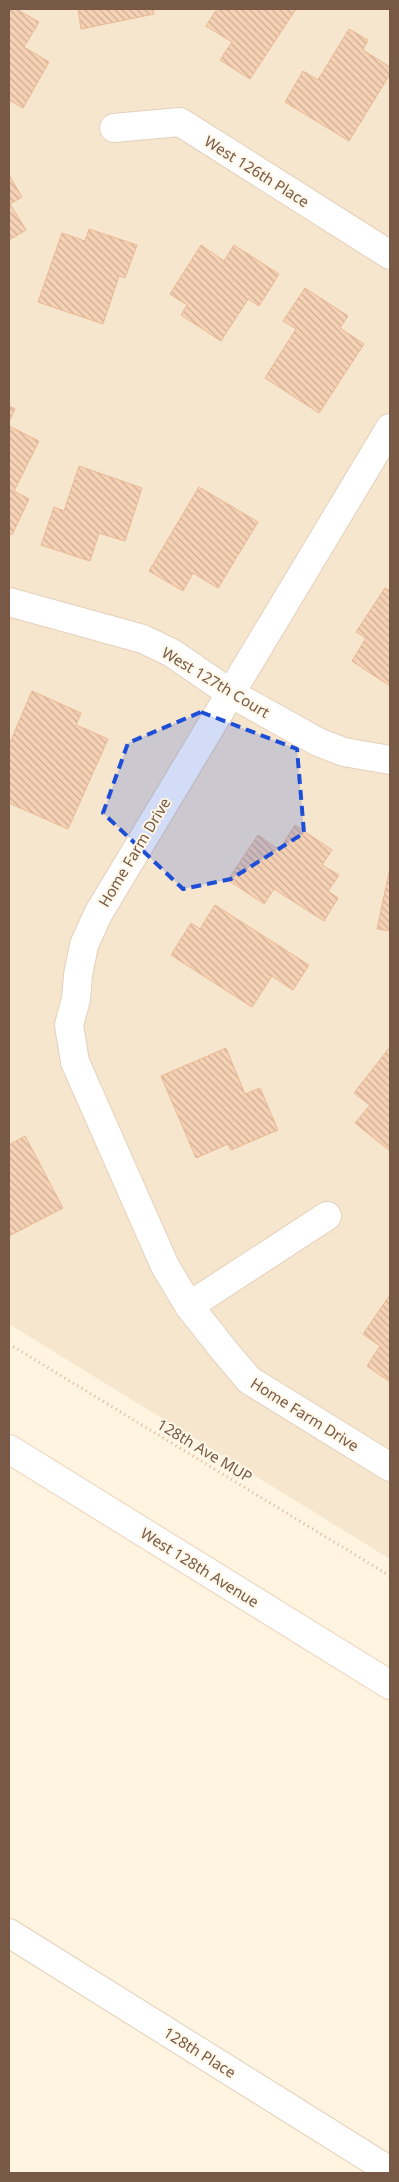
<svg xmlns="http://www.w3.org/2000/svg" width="399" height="2182" font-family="'Noto Sans',sans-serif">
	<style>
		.residential { fill: #f7e6ce }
		.building { fill: url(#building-back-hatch); stroke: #eab994 }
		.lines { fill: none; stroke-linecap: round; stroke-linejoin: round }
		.street-casing { stroke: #e3d0bb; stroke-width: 30 }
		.secondary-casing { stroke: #ebd3bb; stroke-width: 30 }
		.path { stroke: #dbb599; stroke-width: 3; stroke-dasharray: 1 4; stroke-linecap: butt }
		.street { stroke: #fff; stroke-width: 28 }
		.secondary { stroke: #fff; stroke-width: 28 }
		.marked { fill: #1d4ed8; fill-opacity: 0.2; stroke: #1d4ed8; stroke-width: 4; stroke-dasharray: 10 6; stroke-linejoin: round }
		.labels { text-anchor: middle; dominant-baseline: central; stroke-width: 4; stroke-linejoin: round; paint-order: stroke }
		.street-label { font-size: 15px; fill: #775945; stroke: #fff7e8 }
	</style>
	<defs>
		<pattern id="building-back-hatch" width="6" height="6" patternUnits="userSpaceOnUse" patternTransform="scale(1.25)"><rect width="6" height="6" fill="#f6d2b5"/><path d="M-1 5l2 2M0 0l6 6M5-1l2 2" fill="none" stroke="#ccad95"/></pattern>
	</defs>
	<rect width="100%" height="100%" fill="#fef4e0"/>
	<polygon class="residential" points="9,9 390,9 390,1559 9,1324"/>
	<g class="building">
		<polygon points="9,9 16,9 39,22 24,47 49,62 23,108 9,100"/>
		<polygon points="78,9 153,9 154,14 81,29"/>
		<polygon points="217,9 296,9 250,79 220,60 232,42 206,26"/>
		<polygon points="349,29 368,40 363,50 390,67 390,74 349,141 285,102 303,71 318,80"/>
		<polygon points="9,175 22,197 10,204 26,230 9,240"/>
		<polygon points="89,229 137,245 125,278 119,276 103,324 38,302 62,233 85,241"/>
		<polygon points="201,245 224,261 234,245 279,274 259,306 248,299 221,341 181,315 187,305 170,294"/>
		<polygon points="305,288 348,316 340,328 364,344 319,413 265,378 296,329 283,321"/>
		<polygon points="9,406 15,409 9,422"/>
		<polygon points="9,426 39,441 14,491 29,499 12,535 9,533"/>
		<polygon points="79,466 142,488 125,541 99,533 90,561 41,545 54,507 64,511"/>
		<polygon points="199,487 258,522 218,588 193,573 183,591 149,571"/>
		<polygon points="385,588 390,591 390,686 352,661 366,638 356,632"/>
		<polygon points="32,691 81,713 76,725 108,739 68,829 9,803 9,745"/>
		<polygon points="295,825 332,850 322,865 339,875 328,891 338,898 324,921 274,889 264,904 228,880 258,835 279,850"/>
		<polygon points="390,868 390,931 377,929"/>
		<polygon points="215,905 309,965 293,990 272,976 252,1007 171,955 191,923 200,929"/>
		<polygon points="390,1047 390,1151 355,1123 370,1105 354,1093"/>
		<polygon points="226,1048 245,1094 260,1088 278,1130 231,1150 228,1144 196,1158 161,1076"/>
		<polygon points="25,1136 63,1208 9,1236 9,1145"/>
		<polygon points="390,1295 390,1382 367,1366 380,1346 363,1334"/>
	</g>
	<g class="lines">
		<g class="street-casing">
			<g id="street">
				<polyline points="114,128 180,122 390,255"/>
				<polyline points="390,428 98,914 84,945 78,975 76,999 69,1025 75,1062 165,1266 189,1306 223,1349 249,1380 390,1467"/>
				<polyline points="9,602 143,639 172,653 230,693 318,742 344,752 390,760"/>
				<polyline points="189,1306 327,1216"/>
				<polyline points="9,1933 390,2171"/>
			</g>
		</g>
		<g class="secondary-casing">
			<polyline id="secondary" points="9,1449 390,1685"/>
		</g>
		<polyline class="path" points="9,1344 390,1576"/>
		<use href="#street" class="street"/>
		<use href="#secondary" class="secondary"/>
	</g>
	<path class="marked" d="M 201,712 L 297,749 L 304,833 L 231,879 L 183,889 L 103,813 L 128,743 Z"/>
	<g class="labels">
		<g class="street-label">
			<text transform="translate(257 171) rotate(32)">West 126th Place</text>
			<text transform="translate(216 682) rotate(31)">West 127th Court</text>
			<text transform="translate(134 852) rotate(-59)">Home Farm Drive</text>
			<text transform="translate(305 1414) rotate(32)">Home Farm Drive</text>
			<text transform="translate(205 1450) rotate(31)">128th Ave MUP</text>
			<text transform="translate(200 1567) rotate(32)">West 128th Avenue</text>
			<text transform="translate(200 2052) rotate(32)">128th Place</text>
		</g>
	</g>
	<rect width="399" height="2182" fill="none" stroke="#775945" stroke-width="20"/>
</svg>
